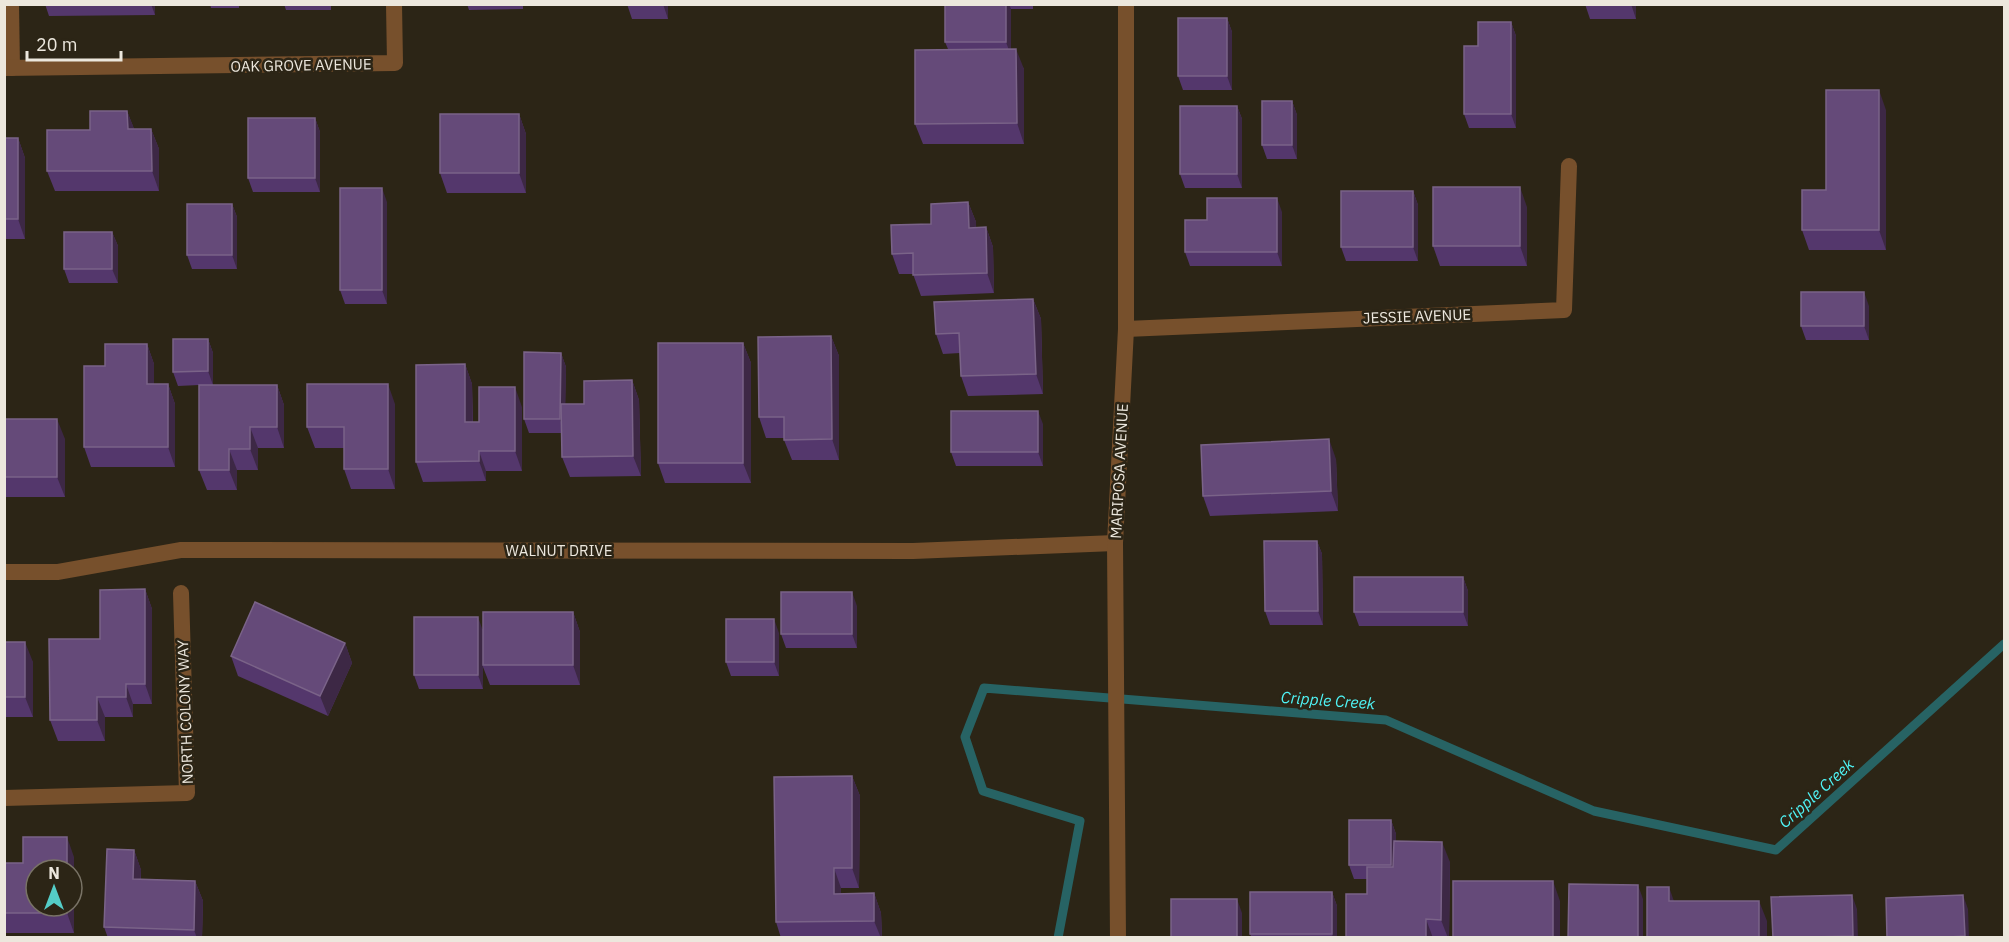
<svg xmlns="http://www.w3.org/2000/svg" width="2009" height="942" font-family="'IBM Plex Sans',sans-serif">
	<style>
		.lines { fill: none; stroke-linecap: round; stroke-linejoin: round }
		.stream { stroke: #276364; stroke-width: 9 }
		.service { stroke: #77502c; stroke-width: 16 }
		.minor { stroke: #77502c; stroke-width: 16 }
		.tertiary { stroke: #77502c; stroke-width: 16 }
		.wall { fill: #54376c }
		.shaded-wall { fill: #3d2845 }
		.building { fill: #654a79; stroke: #7a6388; stroke-width: 1.5 }
		.labels { text-anchor: middle; dominant-baseline: central; stroke-width: 5; stroke-linejoin: round; paint-order: stroke }
		.street-label { font-size: 15px; fill: #ece7dd; stroke: #2c2516 }
		.water-label { font-size: 16px; font-style: italic; fill: #4ff4f6; stroke: #2c2516 }
	</style>
	<rect width="100%" height="100%" fill="#2c2516"/>
	<g class="lines">
		<polyline class="stream" points="1058,938 1080,821 983,791 965,737 984,688 1386,720 1594,811 1776,850 2004,644"/>
		<polyline class="service" points="11,4 12,68"/>
		<g class="minor">
			<polyline points="4,68 395,63 394,4"/>
			<polyline points="1126,329 1564,310 1569,166"/>
			<polyline points="4,572 57,572 180,550 913,551 1115,543"/>
			<polyline points="4,798 187,793 181,593"/>
		</g>
		<polyline class="tertiary" points="1118,938 1115,543 1126,329 1126,4"/>
	</g>
	<g class="wall">
		<polygon points="45,4 155,4 155,15 49,16"/>
		<polygon points="210,4 239,4 239,8 211,8"/>
		<polygon points="284,4 331,4 331,10 286,10"/>
		<polygon points="467,4 523,4 523,9 469,10"/>
		<polygon points="627,4 668,4 668,19 632,19"/>
		<polygon points="945,4 1033,4 1033,9 1011,9 1011,49 1024,69 1024,144 923,144 915,124 948,49 945,42"/>
		<polygon points="1585,4 1636,4 1636,19 1590,19"/>
		<polygon points="1227,18 1232,32 1232,90 1183,90 1178,76"/>
		<polygon points="1511,22 1516,36 1516,128 1469,128 1464,114 1478,46"/>
		<polygon points="1292,101 1297,115 1297,159 1267,159 1262,145"/>
		<polygon points="1237,106 1242,119 1242,188 1185,188 1180,174"/>
		<polygon points="1886,110 1886,250 1809,250 1802,230 1826,190"/>
		<polygon points="127,111 134,129 151,129 159,149 159,191 55,191 47,171 90,130"/>
		<polygon points="519,114 526,134 526,193 447,193 440,173"/>
		<polygon points="315,118 320,132 320,192 253,192 248,178"/>
		<polygon points="4,138 18,138 25,158 25,239 4,239"/>
		<polygon points="1413,191 1418,205 1418,261 1346,261 1341,247"/>
		<polygon points="387,202 387,304 345,304 340,290"/>
		<polygon points="968,202 976,222 976,228 986,227 993,247 994,293 921,296 913,274 899,274 892,254 931,224"/>
		<polygon points="232,204 237,217 237,269 192,269 187,255"/>
		<polygon points="1527,207 1527,266 1440,266 1433,246"/>
		<polygon points="1282,212 1282,266 1190,266 1185,252 1207,220"/>
		<polygon points="112,232 118,246 118,283 69,283 64,269"/>
		<polygon points="1033,299 1041,319 1043,394 968,396 961,376 960,353 943,354 936,334"/>
		<polygon points="1869,306 1869,340 1806,340 1801,326"/>
		<polygon points="831,336 839,356 839,460 792,460 784,440 784,438 766,438 759,417"/>
		<polygon points="208,339 213,353 213,385 277,385 284,405 284,448 258,448 258,470 237,470 237,490 207,490 199,470 199,385 178,386 173,372"/>
		<polygon points="743,343 751,363 751,483 665,483 658,463"/>
		<polygon points="147,344 154,364 154,384 168,384 175,404 175,467 91,467 84,447 105,366"/>
		<polygon points="561,353 566,367 565,404 584,404 632,380 639,400 641,476 570,477 562,457 562,433 529,433 524,419"/>
		<polygon points="465,364 472,384 473,422 479,422 522,407 522,471 486,471 486,481 423,482 416,462"/>
		<polygon points="395,404 395,489 351,489 344,469 344,448 315,448 307,427"/>
		<polygon points="4,419 65,439 65,497 4,497"/>
		<polygon points="1043,424 1043,466 956,466 951,452"/>
		<polygon points="1336,459 1338,511 1210,516 1203,496"/>
		<polygon points="1317,541 1322,554 1323,625 1270,625 1265,611"/>
		<polygon points="1463,577 1468,591 1468,626 1359,626 1354,612"/>
		<polygon points="145,589 152,609 152,704 133,704 133,717 105,717 105,741 58,741 50,720 100,639"/>
		<polygon points="857,606 857,648 786,648 781,634"/>
		<polygon points="573,612 580,632 580,685 490,685 483,667 483,689 419,689 414,675 483,629"/>
		<polygon points="779,633 779,676 731,676 726,662"/>
		<polygon points="4,642 33,662 33,717 4,717"/>
		<polygon points="345,643 352,663 328,716 238,676 231,656"/>
		<polygon points="852,776 860,796 859,888 841,888 841,894 874,893 881,913 882,938 781,938 776,922"/>
		<polygon points="1391,820 1396,834 1396,841 1450,862 1449,938 1346,938 1367,894 1367,879 1354,879 1349,865"/>
		<polygon points="134,850 141,870 141,879 195,881 203,901 202,938 108,938 104,927"/>
		<polygon points="74,857 74,933 4,933 4,863 23,863"/>
		<polygon points="1332,892 1337,906 1337,938 1252,938 1250,934"/>
	</g>
	<g class="shaded-wall">
		<polygon points="151,4 155,4 155,15"/>
		<polygon points="663,4 668,4 668,19"/>
		<polygon points="1006,4 1009,4 1011,9 1011,56 1006,42"/>
		<polygon points="1631,4 1636,4 1636,19"/>
		<polygon points="1227,18 1232,32 1232,90 1227,76"/>
		<polygon points="1511,22 1516,36 1516,128 1511,114"/>
		<polygon points="1016,49 1024,69 1024,144 1017,123"/>
		<polygon points="1879,90 1886,110 1886,250 1879,230"/>
		<polygon points="1292,101 1297,115 1297,159 1292,145"/>
		<polygon points="1237,106 1242,119 1242,188 1237,174"/>
		<polygon points="127,111 135,131 128,129"/>
		<polygon points="519,114 526,134 526,193 519,173"/>
		<polygon points="315,118 320,132 320,192 315,178"/>
		<polygon points="151,129 159,149 159,191 152,171"/>
		<polygon points="18,138 25,158 25,239 18,219"/>
		<polygon points="1520,187 1527,207 1527,266 1520,246"/>
		<polygon points="382,188 387,202 387,304 382,290"/>
		<polygon points="1413,191 1418,205 1418,261 1413,247"/>
		<polygon points="1277,198 1282,212 1282,266 1277,252"/>
		<polygon points="968,202 976,222 977,248 969,228"/>
		<polygon points="232,204 237,217 237,269 232,255"/>
		<polygon points="986,227 993,247 994,293 987,273"/>
		<polygon points="112,232 118,246 118,283 112,269"/>
		<polygon points="1864,292 1869,306 1869,340 1864,326"/>
		<polygon points="1033,299 1041,319 1043,394 1036,374"/>
		<polygon points="831,336 839,356 839,460 832,439"/>
		<polygon points="208,339 213,353 213,385 208,371"/>
		<polygon points="743,343 751,363 751,483 743,463"/>
		<polygon points="147,344 154,364 154,404 147,384"/>
		<polygon points="561,353 566,367 565,433 560,419"/>
		<polygon points="465,364 472,384 473,442 465,422"/>
		<polygon points="632,380 639,400 641,476 633,456"/>
		<polygon points="168,384 175,404 175,467 168,447"/>
		<polygon points="388,384 395,404 395,489 388,469"/>
		<polygon points="277,385 284,405 284,448 277,427"/>
		<polygon points="515,387 522,407 522,471 515,451"/>
		<polygon points="1038,411 1043,424 1043,466 1038,452"/>
		<polygon points="57,419 65,439 65,497 57,477"/>
		<polygon points="250,427 258,448 258,470 250,449"/>
		<polygon points="1329,439 1336,459 1338,511 1331,491"/>
		<polygon points="229,449 237,470 237,490 229,470"/>
		<polygon points="479,451 486,471 486,481 479,461"/>
		<polygon points="1317,541 1322,554 1323,625 1318,611"/>
		<polygon points="1463,577 1468,591 1468,626 1463,612"/>
		<polygon points="145,589 152,609 152,704 145,684"/>
		<polygon points="852,592 857,606 857,648 852,634"/>
		<polygon points="573,612 580,632 580,685 573,665"/>
		<polygon points="478,617 483,631 483,689 478,675"/>
		<polygon points="774,619 779,633 779,676 774,662"/>
		<polygon points="25,642 33,662 33,717 25,697"/>
		<polygon points="345,643 352,663 328,716 320,696"/>
		<polygon points="126,684 133,704 133,717 126,697"/>
		<polygon points="97,697 105,717 105,741 97,720"/>
		<polygon points="852,776 860,796 859,888 852,868"/>
		<polygon points="1391,820 1396,834 1396,879 1391,865"/>
		<polygon points="67,837 74,857 74,933 67,913 67,906 72,906 72,870 67,870"/>
		<polygon points="1442,842 1450,862 1449,938 1448,938 1441,920"/>
		<polygon points="134,850 141,870 140,899 133,879"/>
		<polygon points="834,868 841,888 841,914 834,894"/>
		<polygon points="195,881 203,901 202,938 197,938 194,930"/>
		<polygon points="1553,881 1560,901 1560,938 1553,938"/>
		<polygon points="1638,885 1643,899 1643,938 1638,938"/>
		<polygon points="1669,887 1676,907 1669,901"/>
		<polygon points="1332,892 1337,906 1337,938 1333,938 1332,934"/>
		<polygon points="874,893 881,913 882,938 881,938 874,921"/>
		<polygon points="1852,895 1857,909 1858,938 1854,938 1853,936"/>
		<polygon points="1963,895 1968,909 1969,938 1965,938 1965,936"/>
		<polygon points="1237,899 1242,913 1242,938 1237,938"/>
		<polygon points="1759,901 1767,921 1767,938 1759,938"/>
		<polygon points="1426,919 1433,938 1426,938"/>
	</g>
	<g class="building">
		<rect x="945" y="4" width="61" height="38"/>
		<rect x="1585" y="4" width="46" height="1"/>
		<rect x="1178" y="18" width="49" height="58"/>
		<polygon points="1478,22 1511,22 1511,114 1464,114 1464,46 1478,46"/>
		<polygon points="1016,49 1017,123 915,124 915,50"/>
		<polygon points="1826,90 1879,90 1879,230 1802,230 1802,190 1826,190"/>
		<rect x="1262" y="101" width="30" height="44"/>
		<rect x="1180" y="106" width="57" height="68"/>
		<polygon points="90,111 127,111 128,129 151,129 152,171 47,171 47,130 90,130"/>
		<rect x="440" y="114" width="79" height="59"/>
		<rect x="248" y="118" width="67" height="60"/>
		<rect x="4" y="138" width="14" height="81"/>
		<rect x="1433" y="187" width="87" height="59"/>
		<rect x="340" y="188" width="42" height="102"/>
		<rect x="1341" y="191" width="72" height="56"/>
		<polygon points="1207,198 1277,198 1277,252 1185,252 1185,220 1207,220"/>
		<polygon points="968,202 969,228 986,227 987,273 913,275 913,253 892,254 891,225 931,224 931,204"/>
		<rect x="187" y="204" width="45" height="51"/>
		<rect x="64" y="232" width="48" height="37"/>
		<rect x="1801" y="292" width="63" height="34"/>
		<polygon points="1033,299 1036,374 961,376 959,333 936,334 934,302"/>
		<polygon points="831,336 832,439 784,440 784,417 759,417 758,337"/>
		<polygon points="173,339 208,339 208,371 173,372"/>
		<rect x="658" y="343" width="85" height="120"/>
		<polygon points="105,344 147,344 147,384 168,384 168,447 84,447 84,366 105,366"/>
		<polygon points="524,352 561,353 560,419 524,419"/>
		<polygon points="465,364 465,422 479,422 479,387 515,387 515,451 479,451 479,461 416,462 416,365"/>
		<polygon points="632,380 633,456 562,457 561,404 584,404 584,381"/>
		<polygon points="307,384 388,384 388,469 344,469 344,427 307,427"/>
		<polygon points="199,385 277,385 277,427 250,427 250,449 229,449 229,470 199,470"/>
		<rect x="951" y="411" width="87" height="41"/>
		<rect x="4" y="419" width="53" height="58"/>
		<polygon points="1329,439 1331,491 1203,496 1201,445"/>
		<polygon points="1264,541 1317,541 1318,611 1265,611"/>
		<rect x="1354" y="577" width="109" height="35"/>
		<polygon points="145,589 145,684 126,684 126,697 97,697 97,720 50,720 49,639 100,639 100,590"/>
		<rect x="781" y="592" width="71" height="42"/>
		<polygon points="255,602 345,643 320,696 231,656"/>
		<rect x="483" y="612" width="90" height="53"/>
		<rect x="414" y="617" width="64" height="58"/>
		<rect x="726" y="619" width="48" height="43"/>
		<rect x="4" y="642" width="21" height="55"/>
		<polygon points="852,776 852,868 834,868 834,894 874,893 874,921 776,922 774,777"/>
		<rect x="1349" y="820" width="42" height="45"/>
		<polygon points="23,837 67,837 67,870 36,870 36,906 67,906 67,913 4,913 4,863 23,863"/>
		<polygon points="1394,841 1442,842 1441,920 1426,919 1426,938 1346,938 1346,894 1367,894 1367,867 1393,867"/>
		<polygon points="107,849 134,850 133,879 195,881 194,930 104,927"/>
		<rect x="1453" y="881" width="100" height="57"/>
		<polygon points="1569,884 1638,885 1638,938 1568,938"/>
		<polygon points="1647,887 1669,887 1669,901 1759,901 1759,938 1647,938"/>
		<rect x="1250" y="892" width="82" height="42"/>
		<polygon points="1852,895 1853,936 1773,938 1771,897"/>
		<polygon points="1963,895 1965,936 1933,938 1887,938 1886,898"/>
		<rect x="1171" y="899" width="66" height="39"/>
	</g>
	<g class="labels">
		<g class="street-label">
			<text transform="translate(301 65) rotate(-1)">OAK GROVE AVENUE</text>
			<text transform="translate(1417 316) rotate(-2)">JESSIE AVENUE</text>
			<text transform="translate(1119 471) rotate(-87)">MARIPOSA AVENUE</text>
			<text x="559" y="550">WALNUT DRIVE</text>
			<text transform="translate(185 712) rotate(-92)">NORTH COLONY WAY</text>
		</g>
		<g class="water-label">
			<text transform="translate(1328 700) rotate(4)">Cripple Creek</text>
			<text transform="translate(1816 793) rotate(-42)">Cripple Creek</text>
		</g>
	</g>
	<rect width="2009" height="942" fill="none" stroke="#ece7dd" stroke-width="12"/>
	<g transform="translate(54 888)"><circle r="28" fill="#2c2516" stroke="#797366" stroke-width="1.5"/>
	<path d="M0-4.5L10 22L0 15L-10 22Z" fill="#54cdc7"/>
	<text y="-9" font-size="16" font-weight="bold" text-anchor="middle" fill="#ece7dd">N</text>
	</g>
	<path d="M27 51v9h94v-9" fill="none" stroke="#ece7dd" stroke-width="3"/>
	<text x="36" y="51" font-size="18" fill="#ece7dd" stroke="#2c2516" stroke-width="4.5" paint-order="stroke">20 m</text>
</svg>
